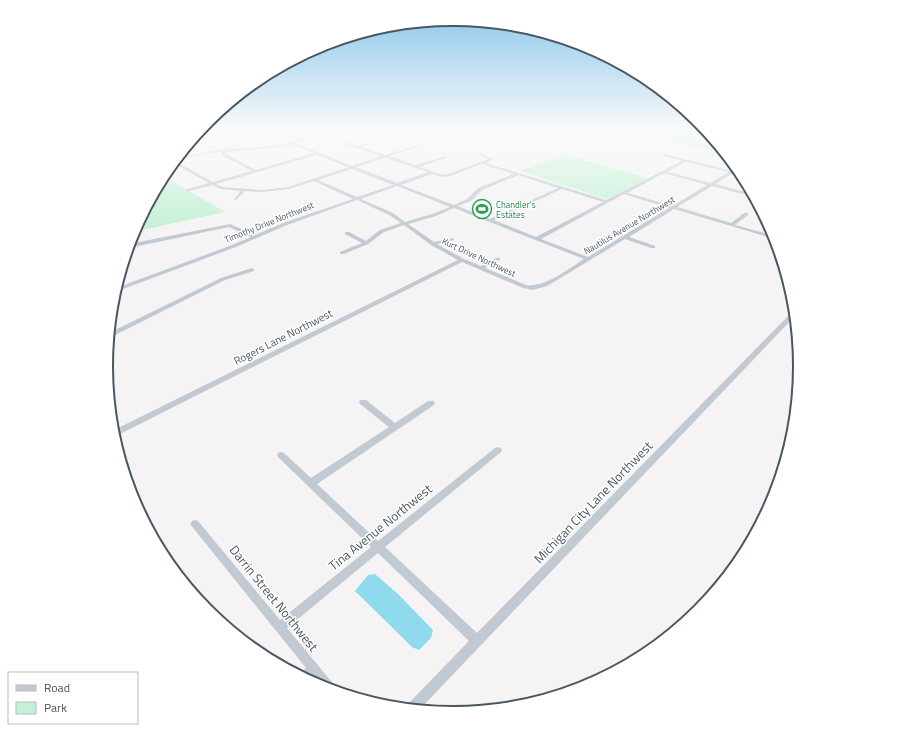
<svg xmlns="http://www.w3.org/2000/svg" width="906" height="732" font-family="'Titillium Web',sans-serif">
	<style>
		.green { fill: #c3f1d5 }
		.water { fill: #90daee }
		.lines { fill: none; stroke-linecap: round; stroke-linejoin: round }
		.minor { fill: #c1cad2; fill-rule: evenodd }
		.labels { text-anchor: middle; dominant-baseline: central; stroke-width: 3; stroke-linejoin: round; paint-order: stroke }
		.far-leisure-label { font-size: 9px; fill: #27864d; stroke: #fff; text-anchor: start }
		.far-street-label { font-size: 9px; fill: #4a5661; stroke: #fff }
		.street-label { font-size: 11px; fill: #4a5661; stroke: #fff }
		.near-street-label { font-size: 13px; fill: #4a5661; stroke: #fff }
		.rim { fill: none; stroke: #4a5661; stroke-width: 2 }
	</style>
	<rect width="100%" height="100%" fill="#f5f3f3"/>
	<g class="green">
		<polygon points="616,129 705,129 726,154"/>
		<polygon points="563,154 648,178 607,199 520,171"/>
		<polygon points="163,176 225,212 133,232"/>
	</g>
	<polygon class="water" points="375,574 398,594 433,630 431,638 419,650 412,647 355,591 368,575"/>
	<g class="lines">
		<g class="minor">
			<path d="M 307,138 L 308,140 L 294,143 L 352,166 L 381,156 L 342,143 L 342,141 L 357,146 L 370,142 L 370,144 L 361,147 L 385,155 L 418,145 L 418,147 L 389,156 L 415,165 L 446,156 L 446,158 L 419,167 L 442,175 L 448,174 L 489,159 L 481,156 L 480,155 L 482,154 L 494,159 L 486,163 L 606,200 L 682,161 L 663,156 L 663,154 L 664,154 L 741,173 L 743,175 L 733,173 L 715,184 L 753,194 L 754,197 L 712,186 L 677,207 L 731,223 L 744,213 L 748,213 L 748,215 L 735,225 L 775,236 L 775,239 L 674,209 L 629,237 L 655,246 L 655,248 L 651,248 L 625,239 L 547,286 L 533,290 L 523,288 L 462,262 L 114,437 L 112,431 L 458,260 L 431,245 L 404,225 L 384,232 L 368,244 L 344,254 L 340,254 L 340,252 L 362,243 L 345,234 L 345,232 L 349,232 L 366,241 L 380,230 L 401,223 L 389,215 L 357,200 L 287,225 L 236,247 L 115,292 L 116,288 L 232,245 L 251,237 L 229,227 L 129,248 L 129,244 L 230,224 L 255,235 L 283,223 L 353,199 L 314,181 L 289,189 L 262,192 L 245,191 L 236,200 L 234,199 L 241,191 L 221,189 L 212,185 L 189,191 L 187,191 L 187,189 L 209,183 L 173,163 L 175,161 L 213,182 L 252,171 L 223,156 L 222,152 L 209,153 L 175,160 L 177,158 L 224,149 L 275,146 ZM 290,144 L 314,153 L 256,170 L 226,154 L 226,152 L 275,148 ZM 317,155 L 349,167 L 288,187 L 262,190 L 222,187 L 216,184 ZM 385,158 L 428,172 L 397,183 L 356,167 ZM 686,162 L 729,172 L 710,183 L 667,172 ZM 482,164 L 514,174 L 478,188 L 467,199 L 454,205 L 401,185 L 432,174 L 442,177 L 450,176 ZM 352,169 L 393,185 L 357,197 L 318,180 ZM 664,173 L 707,185 L 673,206 L 627,193 ZM 518,175 L 558,188 L 490,219 L 458,206 L 471,201 L 482,190 ZM 397,186 L 450,207 L 432,214 L 405,222 L 393,213 L 361,199 ZM 562,189 L 603,202 L 536,237 L 494,220 ZM 624,194 L 669,208 L 588,257 L 541,239 ZM 454,208 L 584,259 C 568,269 545,288 526,285 L 485,268 L 500,260 L 500,258 L 496,258 L 481,266 L 464,259 L 437,244 L 454,240 L 454,238 L 434,242 L 408,224 L 436,216 Z"/>
			<polygon points="252,268 254,269 254,271 225,280 109,338 109,333 221,278"/>
			<polygon points="795,310 795,316 419,710 405,708 407,705 469,641 378,553 287,628 335,686 337,690 336,691 321,687 313,678 310,681 299,675 306,668 190,524 192,521 195,520 198,521 280,620 371,547 278,457 277,455 278,453 281,452 284,453 311,478 389,427 360,404 359,402 360,400 366,400 395,423 428,401 434,401 435,403 434,405 317,484 378,541 495,448 498,447 501,448 502,450 501,452 385,547 477,633 793,311"/>
		</g>
	</g>
	<linearGradient id="sky" x2="0" y2="1"><stop stop-color="#85c3ea"/><stop offset="0.56" stop-color="#fafafa"/><stop offset="1" stop-color="#fafafa" stop-opacity="0"/></linearGradient>
	<rect width="906" height="231" fill="url(#sky)"/>
	<defs>
		<g id="stadium-ring" transform="scale(1)"><circle r="9.5" fill="#fff" stroke="#2e9e5b" stroke-width="1.5"/><path d="M0-5a6.5 5 0 1 0 0 10a6.5 5 0 1 0 0-10ZM-3.5-1.8h7v3.6h-7Z" fill="#2e9e5b"/></g>
	</defs>
	<g fill-rule="evenodd">
		<use href="#stadium-ring" x="482" y="209"/>
	</g>
	<g class="labels">
		<g class="far-leisure-label">
			<text x="496" y="204">Chandler's<tspan x="496" dy="10">Estates</tspan></text>
		</g>
		<g class="far-street-label">
			<text transform="translate(269 222) rotate(-22)">Timothy Drive Northwest</text>
			<text transform="translate(629 225) rotate(-31)">Nautilus Avenue Northwest</text>
			<text transform="translate(479 257) rotate(25)">Kurt Drive Northwest</text>
		</g>
		<g class="street-label">
			<text transform="translate(283 337) rotate(-27)">Rogers Lane Northwest</text>
		</g>
		<g class="near-street-label">
			<text transform="translate(593 502) rotate(-46)">Michigan City Lane Northwest</text>
			<text transform="translate(380 527) rotate(-39)">Tina Avenue Northwest</text>
			<text transform="translate(274 598) rotate(51)">Darrin Street Northwest</text>
		</g>
	</g>
	<path d="M0 0H906V732H0ZM113 366a340 340 0 1 1 680 0a340 340 0 1 1-680 0Z" fill="#fff" fill-rule="evenodd"/>
	<path class="rim" d="M113 366a340 340 0 1 1 680 0a340 340 0 1 1-680 0Z"/>
	<rect x="8" y="672" width="130" height="52" fill="#ffffff" stroke="#b7bbc0"/>
	<rect x="16" y="685" width="20" height="6" fill="#c1cad2" stroke="#b7bbc0"/>
	<text x="44" y="692" font-size="12" fill="#4a5661">Road</text>
	<rect x="16" y="702" width="20" height="12" fill="#c3f1d5" stroke="#b7bbc0"/>
	<text x="44" y="712" font-size="12" fill="#4a5661">Park</text>
</svg>
